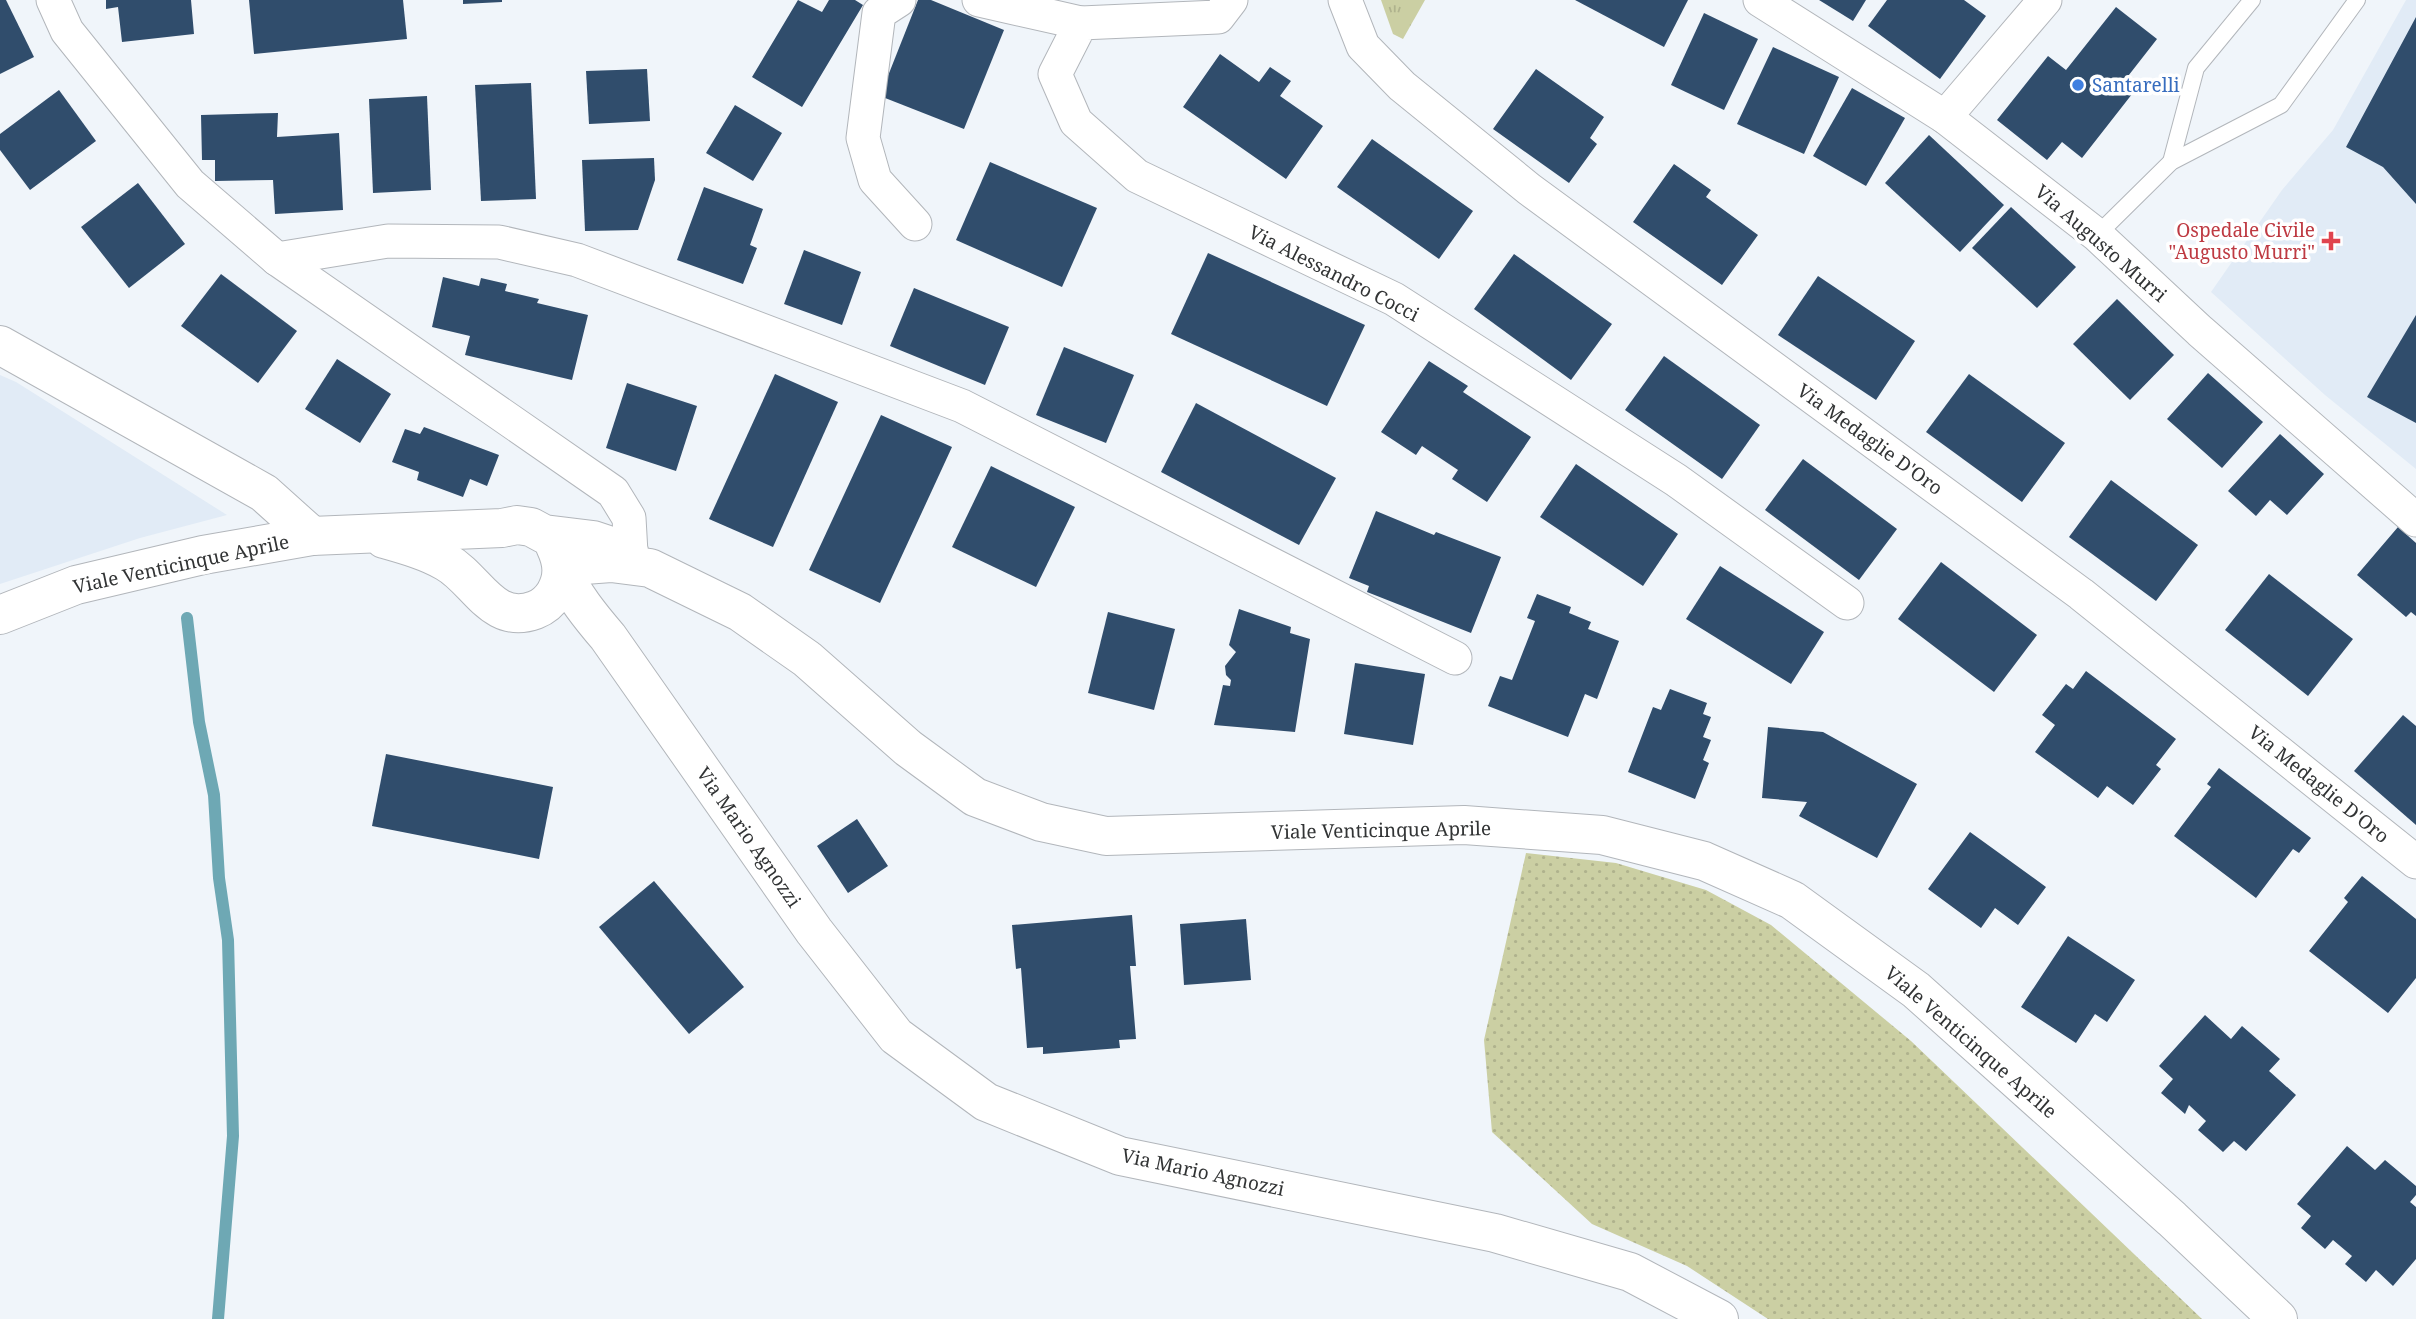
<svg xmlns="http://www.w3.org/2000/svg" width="2416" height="1319" font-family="'Noto Serif',serif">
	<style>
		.built { fill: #e1ebf6 }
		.grass { fill: url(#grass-dots) }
		.park { fill: url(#park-tufts) }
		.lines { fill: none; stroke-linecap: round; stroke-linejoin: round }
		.stream { stroke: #6ea8b4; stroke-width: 12 }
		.building { fill: #304d6c }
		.service-casing { stroke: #b2b6bb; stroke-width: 18 }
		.minor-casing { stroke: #b2b6bb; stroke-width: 35 }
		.tertiary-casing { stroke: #b2b6bb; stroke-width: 40 }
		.secondary-casing { stroke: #b2b6bb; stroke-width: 40 }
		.service { stroke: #fff; stroke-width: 16 }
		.minor { stroke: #fff; stroke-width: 33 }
		.tertiary { stroke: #fff; stroke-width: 38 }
		.secondary { stroke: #fff; stroke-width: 38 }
		.shop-dot { fill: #3f7fe0; stroke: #fff; stroke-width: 2.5 }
		.health-dot { fill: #e0444e; stroke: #fff; stroke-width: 2.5 }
		.labels { text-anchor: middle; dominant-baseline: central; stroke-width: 7; stroke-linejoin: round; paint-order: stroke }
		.shop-label { font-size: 19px; fill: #366cbe; stroke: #fff; text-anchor: start }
		.health-label { font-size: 19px; fill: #be3a42; stroke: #fff; text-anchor: end }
		.street-label { font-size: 19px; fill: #323435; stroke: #fff }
	</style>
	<defs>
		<pattern id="grass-dots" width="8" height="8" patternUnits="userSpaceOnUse" patternTransform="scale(1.75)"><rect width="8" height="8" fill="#cbcfa3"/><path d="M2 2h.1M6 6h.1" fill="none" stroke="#afb28d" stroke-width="1.8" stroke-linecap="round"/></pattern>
		<pattern id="park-tufts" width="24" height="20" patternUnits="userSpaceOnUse" patternTransform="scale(1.75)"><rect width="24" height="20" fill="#cbcfa3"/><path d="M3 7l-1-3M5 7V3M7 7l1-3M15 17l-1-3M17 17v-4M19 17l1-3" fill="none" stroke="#afb28d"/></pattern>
	</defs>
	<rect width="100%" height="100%" fill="#f0f5fa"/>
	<g class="built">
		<polygon points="2406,0 2416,0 2416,469 2325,395 2211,292 2282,190 2333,130"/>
		<polygon points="0,375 16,382 227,515 140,538 0,584"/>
	</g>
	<polygon class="grass" points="1526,853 1616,863 1706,890 1771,925 1911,1041 2202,1319 1768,1319 1687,1266 1592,1224 1492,1132 1484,1040"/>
	<polygon class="park" points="1381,0 1425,0 1403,39 1393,34"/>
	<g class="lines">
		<polyline class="stream" points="187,618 199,722 214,795 219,878 228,940 233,1136 218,1319"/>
	</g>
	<g class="building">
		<polygon points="0,0 6,0 34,57 0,74"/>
		<polygon points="106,0 191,0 194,34 122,42 118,7 106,9"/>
		<polygon points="249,0 403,0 407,39 254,54"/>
		<polygon points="463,0 502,0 502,2 463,4"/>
		<polygon points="798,0 822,12 829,0 855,0 863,5 802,107 752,77"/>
		<polygon points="918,0 931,0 1004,30 964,129 880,96"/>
		<polygon points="1575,0 1688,0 1664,47"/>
		<polygon points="1819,0 1866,0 1853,21"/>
		<polygon points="1887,0 1964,0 1986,16 1940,79 1868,26"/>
		<polygon points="2116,7 2157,39 2125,80 2136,89 2082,158 2062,142 2047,160 1997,120 2048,56 2066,70"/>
		<polygon points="1704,13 1758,39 1724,110 1671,85"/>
		<polygon points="2416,17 2416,204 2383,167 2346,147"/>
		<polygon points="1773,47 1839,77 1804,154 1737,124"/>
		<polygon points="1220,54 1259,82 1270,67 1291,81 1280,96 1323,126 1286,179 1183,107"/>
		<polygon points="647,69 650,121 589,124 586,71"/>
		<polygon points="1536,69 1604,117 1590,138 1597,144 1569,183 1493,129"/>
		<polygon points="531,83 536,199 481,201 475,85"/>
		<polygon points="1852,88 1905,118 1866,186 1813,156"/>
		<polygon points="59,90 96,141 30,190 0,150 0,134"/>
		<polygon points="427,96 431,190 373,193 369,99"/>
		<polygon points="735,105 782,133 753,181 706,153"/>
		<polygon points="278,113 277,137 339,133 343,210 275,214 273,180 215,181 215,160 202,160 201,115"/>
		<polygon points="1929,135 2004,205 1960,252 1885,183"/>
		<polygon points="1372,139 1473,211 1439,259 1337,187"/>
		<polygon points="654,158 655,180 638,230 585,231 582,160"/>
		<polygon points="990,162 1097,208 1062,287 956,240"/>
		<polygon points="1674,164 1711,190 1706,197 1758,235 1722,285 1633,222"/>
		<polygon points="138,183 185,244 129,288 81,227"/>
		<polygon points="704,187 763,209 750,245 757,248 743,284 677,260"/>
		<polygon points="2011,207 2076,267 2037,308 1972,248"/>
		<polygon points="804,250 861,272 842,325 784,304"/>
		<polygon points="1208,253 1365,325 1327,406 1171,334"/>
		<polygon points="1514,254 1612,324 1571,380 1474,309"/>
		<polygon points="221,274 297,331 258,383 181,326"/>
		<polygon points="1818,276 1915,341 1876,400 1778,335"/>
		<polygon points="443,277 479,286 481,278 507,284 505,291 539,299 537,303 588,315 572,380 465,355 470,336 432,327"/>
		<polygon points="914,288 1009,327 985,385 890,346"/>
		<polygon points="2117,299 2174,355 2130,400 2073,344"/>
		<polygon points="2416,315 2416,423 2367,397"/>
		<polygon points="1064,347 1134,375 1106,443 1036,415"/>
		<polygon points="1664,356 1760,425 1722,479 1625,410"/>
		<polygon points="337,359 391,394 360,443 305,409"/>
		<polygon points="1429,361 1468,386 1463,392 1531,437 1487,502 1452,479 1458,470 1422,446 1416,455 1381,432"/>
		<polygon points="2208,373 2263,422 2222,468 2167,419"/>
		<polygon points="775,374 838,402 773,547 709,519"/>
		<polygon points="1969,374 2065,443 2022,502 1926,432"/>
		<polygon points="627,383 697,406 676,471 606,448"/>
		<polygon points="1196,403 1336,478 1299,545 1161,472"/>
		<polygon points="881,415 952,447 880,603 809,570"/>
		<polygon points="424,427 499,455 487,486 470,479 463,497 417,480 419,472 392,462 405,429 420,434"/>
		<polygon points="2280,434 2324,474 2287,515 2270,500 2256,516 2228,491"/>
		<polygon points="1803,459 1897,529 1859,580 1765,510"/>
		<polygon points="1576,464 1678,534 1643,586 1540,517"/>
		<polygon points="991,466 1075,507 1036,587 952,547"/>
		<polygon points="2111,480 2198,545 2156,601 2069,537"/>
		<polygon points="1376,511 1434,535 1436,532 1501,557 1471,633 1367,592 1369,586 1349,578"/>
		<polygon points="2398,527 2416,543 2416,616 2411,612 2406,617 2357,575"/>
		<polygon points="1941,562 2037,635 1994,692 1898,619"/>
		<polygon points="1720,566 1824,632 1791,684 1686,619"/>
		<polygon points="2269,574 2353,639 2308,696 2225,630"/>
		<polygon points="1537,594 1571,607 1569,613 1591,622 1588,629 1619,641 1597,699 1585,694 1568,737 1488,706 1500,676 1512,680 1535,621 1527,618"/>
		<polygon points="1239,609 1291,627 1290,633 1310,639 1295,732 1214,725 1223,685 1230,686 1231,680 1226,675 1225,666 1236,652 1229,645"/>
		<polygon points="1108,612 1175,629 1154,710 1088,693"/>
		<polygon points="1355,663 1425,674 1413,745 1344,734"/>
		<polygon points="2086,671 2176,739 2156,765 2161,769 2133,805 2107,786 2098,798 2035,752 2055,725 2042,715 2066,684 2073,689"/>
		<polygon points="1670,689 1707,703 1703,714 1711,717 1703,737 1711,740 1703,760 1709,763 1695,799 1628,772 1653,707 1661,710"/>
		<polygon points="2403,715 2416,726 2416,825 2354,771"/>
		<polygon points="1768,727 1823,732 1917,784 1877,858 1799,816 1807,802 1762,798"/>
		<polygon points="386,754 553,787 539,859 372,826"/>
		<polygon points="2219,768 2311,838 2299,853 2293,849 2256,898 2174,836 2211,787 2207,784"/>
		<polygon points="857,819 888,866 848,893 817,846"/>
		<polygon points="1970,832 2046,887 2018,925 1995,908 1981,928 1928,889"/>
		<polygon points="2362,876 2416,919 2416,978 2388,1013 2309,951 2348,902 2344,898"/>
		<polygon points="654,881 744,987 689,1034 599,927"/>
		<polygon points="1132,915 1136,966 1130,966 1136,1039 1119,1040 1120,1048 1043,1054 1043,1047 1027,1048 1021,968 1016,969 1012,925"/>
		<polygon points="1246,919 1251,980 1184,985 1180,924"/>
		<polygon points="2068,936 2135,980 2107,1022 2095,1014 2076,1043 2021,1007"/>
		<polygon points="2205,1015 2231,1039 2242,1026 2280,1059 2269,1071 2296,1095 2246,1151 2234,1141 2223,1152 2198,1130 2206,1121 2189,1105 2185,1114 2161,1093 2173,1079 2159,1066"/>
		<polygon points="2347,1146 2375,1170 2385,1160 2416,1186 2416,1195 2410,1202 2416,1207 2416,1259 2393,1286 2376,1270 2366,1282 2345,1264 2352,1256 2333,1240 2325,1249 2301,1228 2311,1216 2297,1204"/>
	</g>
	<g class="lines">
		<g class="service-casing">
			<g id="service">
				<polyline points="2171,162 2196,68 2252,0"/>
				<polyline points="2097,235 2171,162 2281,105 2357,0"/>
			</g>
		</g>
		<g class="minor-casing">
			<g id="minor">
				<polyline points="53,0 67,31 190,184 277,259 613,492 629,518 631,553"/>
				<polyline points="899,0 879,13 863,138 875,180 915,224"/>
				<polyline points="979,0 1081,23"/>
				<polyline points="1231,0 1218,17 1081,23 1055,74 1076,122 1137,176 1394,299 1676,480 1847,603"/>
				<polyline points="1345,0 1363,46 1402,86 1529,189 2081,594 2416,862"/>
				<polyline points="1760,0 1945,117 2097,235 2200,331 2416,520"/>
				<polyline points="1945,117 2045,0"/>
				<polyline points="277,259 388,241 499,242 577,260 962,406 1455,658"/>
			</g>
		</g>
		<g class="tertiary-casing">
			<g id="tertiary">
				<polyline points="0,345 264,493 312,536"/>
				<path d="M 562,571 C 574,596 590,616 608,637 L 814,931 L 896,1036 L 986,1102 L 1120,1156 L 1495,1233 L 1630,1272 L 1719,1319"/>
			</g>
		</g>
		<g class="secondary-casing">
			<g id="secondary">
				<path d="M 384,539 C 405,545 427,551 446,562 C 477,579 492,626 535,610 C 543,607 550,601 555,593 C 564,577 563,563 555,546"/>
				<polyline points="562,571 584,565 611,563 650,568 740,612 807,659 908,748 975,797 1041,822 1106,836 1464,825 1602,835 1704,861 1792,900 1916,990 2172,1219 2278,1319"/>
				<polyline points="0,615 76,585 203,555 312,536 502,528 517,525 531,527 544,534 593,540 629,552"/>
			</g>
		</g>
		<use href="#service" class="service"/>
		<use href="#minor" class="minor"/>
		<use href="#tertiary" class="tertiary"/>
		<use href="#secondary" class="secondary"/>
	</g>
	<circle class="shop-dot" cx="2078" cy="85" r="7"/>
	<path class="health-dot" d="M2327.5 230.5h7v7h7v7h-7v7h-7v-7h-7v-7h7z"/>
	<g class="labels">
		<g class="shop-label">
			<text x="2092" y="85">Santarelli</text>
		</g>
		<g class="health-label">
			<text x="2315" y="230">Ospedale Civile<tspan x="2315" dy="22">"Augusto Murri"</tspan></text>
		</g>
		<g class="street-label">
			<text transform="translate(2101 243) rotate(41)">Via Augusto Murri</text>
			<text transform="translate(1334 273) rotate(27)">Via Alessandro Cocci</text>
			<text transform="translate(1870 439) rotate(36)">Via Medaglie D'Oro</text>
			<text transform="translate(181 564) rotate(-12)">Viale Venticinque Aprile</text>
			<text transform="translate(2319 784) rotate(39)">Via Medaglie D'Oro</text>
			<text transform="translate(1381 830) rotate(-1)">Viale Venticinque Aprile</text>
			<text transform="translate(749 837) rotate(55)">Via Mario Agnozzi</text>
			<text transform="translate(1971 1042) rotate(41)">Viale Venticinque Aprile</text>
			<text transform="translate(1203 1172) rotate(12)">Via Mario Agnozzi</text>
		</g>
	</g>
</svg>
